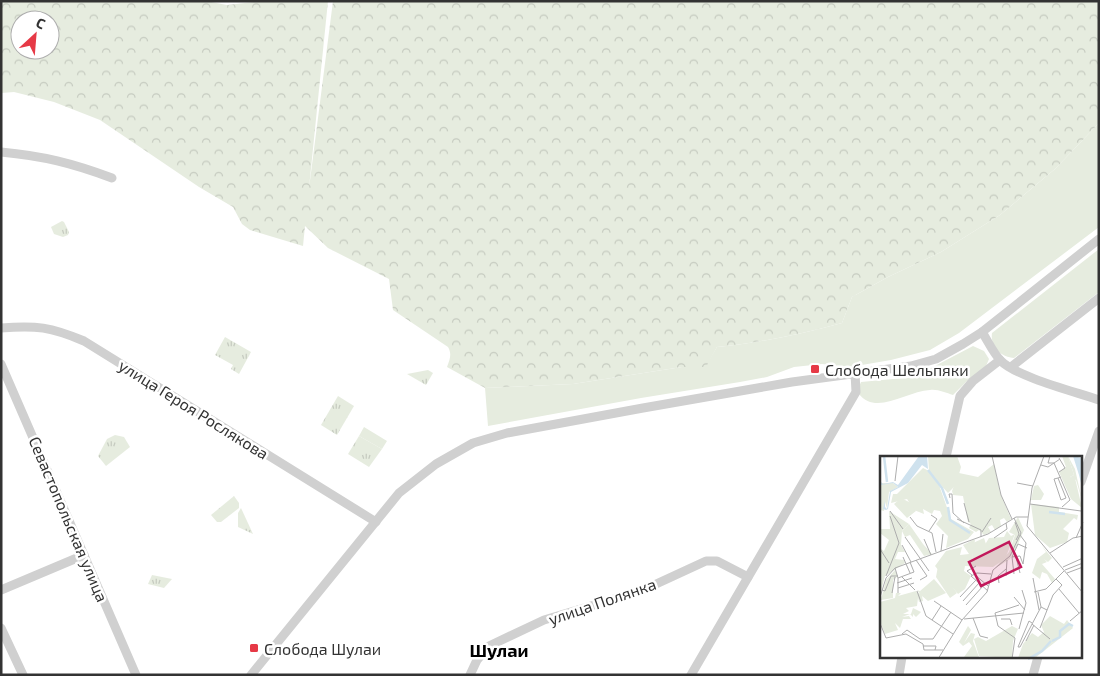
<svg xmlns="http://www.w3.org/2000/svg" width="1100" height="676" font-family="'Exo 2',sans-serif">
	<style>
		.grass { fill: #e6ecdf }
		.forest { fill: url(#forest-crowns); fill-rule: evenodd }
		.park { fill: url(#park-tufts) }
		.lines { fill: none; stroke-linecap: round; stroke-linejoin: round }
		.minor { stroke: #d0d0d0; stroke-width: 9 }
		.poi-dot { fill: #e63946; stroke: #fff; stroke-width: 2 }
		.labels { text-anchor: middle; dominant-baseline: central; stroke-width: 5; stroke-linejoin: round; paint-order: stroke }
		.poi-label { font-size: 16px; fill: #333; stroke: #fff; text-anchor: start }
		.street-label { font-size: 16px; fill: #333; stroke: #fff }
		.neighbourhood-label { font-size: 18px; font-weight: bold; fill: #000; stroke: #fff }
		.inset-river { fill: none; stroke: #cfe2ee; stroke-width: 2.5 }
		.inset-road { fill: none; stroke: #adadad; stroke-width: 1 }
		.view { fill: #c2185b; fill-opacity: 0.15; stroke: #c2185b; stroke-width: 2.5 }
		.inset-edge { fill: none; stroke: #333; stroke-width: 2.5 }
	</style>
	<defs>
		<pattern id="forest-crowns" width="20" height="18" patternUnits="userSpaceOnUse" patternTransform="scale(1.25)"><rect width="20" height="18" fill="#e6ecdf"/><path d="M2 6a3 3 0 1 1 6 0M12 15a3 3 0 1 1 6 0" fill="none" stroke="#c6cbc0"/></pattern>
		<pattern id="park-tufts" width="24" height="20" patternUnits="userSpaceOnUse" patternTransform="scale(1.25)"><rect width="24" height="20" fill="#e6ecdf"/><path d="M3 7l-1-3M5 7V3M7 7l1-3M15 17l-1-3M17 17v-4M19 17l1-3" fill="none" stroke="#c6cbc0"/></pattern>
	</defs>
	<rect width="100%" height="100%" fill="#fff"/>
	<g class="grass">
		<path d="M 1099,123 L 1099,227 L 959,333 L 930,350 L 891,360 L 850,367 L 822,364 L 794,367 L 767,377 L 740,382 L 641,398 L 488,426 L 485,388 L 573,384 L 682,367 L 705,367 L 717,347 C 759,343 801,334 842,323 L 852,297 L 888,277 L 941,252 L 1000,215 L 1055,169 Z"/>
		<path d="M 1099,249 L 1099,292 L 1014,358 C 1001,357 990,347 992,333 Z"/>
		<path d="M 973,346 L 984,351 L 989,359 L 986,366 L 966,382 L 953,395 C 946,393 938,389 930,390 C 907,391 876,416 859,394 L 858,389 L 861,382 L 914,377 Z"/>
		<polygon points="364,427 387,441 382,449 359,436"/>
	</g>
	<path class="forest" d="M 1,1 L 206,1 L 227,5 L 263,1 L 328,1 L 309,188 L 333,1 L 1099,1 L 1099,123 L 1055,169 L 1000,215 L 941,252 L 888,277 L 852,297 L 842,323 C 801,334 759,343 717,347 L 706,367 L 682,367 L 573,384 L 485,388 L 447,367 C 450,359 452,354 448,347 L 393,310 L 389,279 L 328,248 L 305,226 L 303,246 L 250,230 L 242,224 L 233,207 L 199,187 L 100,120 L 54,102 L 14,92 L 1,93 ZM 20,20 L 50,20 L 50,50 L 20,50 Z"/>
	<g class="park">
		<polygon points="62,221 64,222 69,232 68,235 63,237 54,234 51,227"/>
		<polygon points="225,337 251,352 239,374 231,369 233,365 215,355"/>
		<polygon points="428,370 433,373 426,385 407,374"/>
		<polygon points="338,396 354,406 337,435 321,425"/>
		<polygon points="115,435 124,437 130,447 106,466 98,456 107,439"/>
		<polygon points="359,436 382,449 369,467 348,454"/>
		<polygon points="234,496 239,503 239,508 221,522 217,522 211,515"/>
		<polygon points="241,508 253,534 238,527 238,513"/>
		<polygon points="152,575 172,579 164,588 148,584"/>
	</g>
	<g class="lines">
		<g class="minor">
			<path d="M 1,152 C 43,156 72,163 112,178"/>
			<path d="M 1,328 C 36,325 51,327 84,341 L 376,522"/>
			<path d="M 982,332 C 988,341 993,353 1001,361 C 1017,377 1076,392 1099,400"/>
			<polyline points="1,364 136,675"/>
			<polyline points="1011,367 1099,298"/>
			<polyline points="946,457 960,396 973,381 1000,360"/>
			<polyline points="1081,482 1099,431"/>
			<polyline points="1,590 84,555"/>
			<polyline points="1,628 23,675"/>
			<polyline points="251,675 399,493 436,464 473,443 507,433 643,408 792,382 911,366 936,359 963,344 982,332 1099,239"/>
			<polyline points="470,675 477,660 489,646 544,620 641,591 706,561 717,561 748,577"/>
			<polyline points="691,675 856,392 855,373"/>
			<polyline points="899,675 902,657"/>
			<polyline points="1033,675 1038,657"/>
		</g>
	</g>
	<g class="poi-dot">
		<rect x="810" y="364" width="10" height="10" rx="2.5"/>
		<rect x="249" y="643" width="10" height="10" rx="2.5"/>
	</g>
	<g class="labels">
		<g class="poi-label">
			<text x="825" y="369">Слобода Шельпяки</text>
			<text x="264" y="648">Слобода Шулаи</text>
		</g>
		<g class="street-label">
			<text transform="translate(194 409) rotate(32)">улица Героя Рослякова</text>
			<text transform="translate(69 519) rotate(67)">Севастопольская улица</text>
			<text transform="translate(602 601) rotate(-19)">улица Полянка</text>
		</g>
		<g class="neighbourhood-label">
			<text x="499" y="650">Шулаи</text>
		</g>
	</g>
	<g transform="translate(880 456)">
		<rect width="202" height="202" fill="#fff"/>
		<path d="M 114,8 L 120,37 L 131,63 L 127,66 L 124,62 L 120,64 L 121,70 L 115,74 L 112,69 L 108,71 L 111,76 L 104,79 L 99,74 L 96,76 L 89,72 L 91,68 L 88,66 L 83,40 L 73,39 L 72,35 L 79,17 L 98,21 ZM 0,27 L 13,27 L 18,31 L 9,36 L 7,52 L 5,46 L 4,55 L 0,54 ZM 138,61 L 144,74 L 138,88 L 130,103 L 114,113 L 129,96 L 135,79 L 129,76 ZM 29,68 L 43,88 L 52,98 L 44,100 L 30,79 L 25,81 L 22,75 Z" fill="#e6ecdf"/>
		<path d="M 48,0 L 77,0 L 81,11 L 76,29 L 70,20 L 76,29 L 68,37 L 58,26 L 71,63 L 94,76 L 88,83 L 66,92 L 68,80 L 56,68 L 62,60 L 60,55 L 54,54 L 52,58 L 43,53 L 44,58 L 34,54 L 27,43 L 11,47 L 13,38 L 17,38 L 43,12 L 49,15 ZM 188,0 L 195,13 L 202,44 L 196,24 L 190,21 L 194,19 ZM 127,75 L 131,80 L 135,78 L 125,103 L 113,111 L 85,110 L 84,115 L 91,120 L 85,133 L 78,138 L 55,110 L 66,95 L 82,91 L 80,99 L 89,98 L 83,89 L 93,84 L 95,84 L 92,103 L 97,102 L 109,82 L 124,81 ZM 162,90 L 172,102 L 168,106 L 164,103 L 167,106 L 162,108 L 175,123 L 172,127 L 167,118 L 162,116 L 160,123 L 152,117 L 157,103 L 166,96 ZM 54,123 L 66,137 L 48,145 L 42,140 L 43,145 L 39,146 L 38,142 L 37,150 L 26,152 L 29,155 L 23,158 L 31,158 L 33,152 L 41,156 L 36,161 L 33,158 L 33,161 L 30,158 L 22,161 L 29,160 L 31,163 L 23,163 L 20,172 L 15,167 L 18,174 L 5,178 L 0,165 L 0,146 L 15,142 L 16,137 L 21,137 L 18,140 L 36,135 L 40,138 L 37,134 L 40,135 ZM 88,170 L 91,174 L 84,187 L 91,177 L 95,178 L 93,185 L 99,201 L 105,202 L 84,201 L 92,190 L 89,186 L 83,190 L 79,186 Z" fill="#e6ecdf"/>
		<path d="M 158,29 L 164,38 L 161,44 L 151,44 L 154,30 ZM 104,82 L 106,88 L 101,100 L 92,103 L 93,87 Z" fill="#e6ecdf"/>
		<path d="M 151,48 L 179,51 L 179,56 L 198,59 L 197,64 L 194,62 L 183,73 L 189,77 L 187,86 L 170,92 L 155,79 Z" fill="#e6ecdf"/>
		<path d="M 182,0 L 188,0 L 194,19 L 190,21 L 195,22 L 202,52 L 191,43 L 179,16 L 186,11 ZM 21,42 L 31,47 L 36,55 L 27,62 L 14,48 ZM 9,55 L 29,68 L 22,75 L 21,89 L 25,96 L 18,96 L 15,103 L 24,104 L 25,107 L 5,120 L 0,139 L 0,92 L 4,95 L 9,84 L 0,77 L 0,68 L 1,73 L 10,73 ZM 58,110 L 77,137 L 70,142 L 56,121 ZM 15,114 L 18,120 L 13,124 L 13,142 L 1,144 L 6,124 ZM 170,160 L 184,168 L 187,164 L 193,172 L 155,202 L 138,202 L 143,188 L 152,177 L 158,181 L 164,176 L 161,169 ZM 132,170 L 138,173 L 133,185 L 132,202 L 99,200 L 94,183 L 98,181 L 106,185 Z" fill="#e6ecdf"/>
		<path d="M 39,0 L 47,0 L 48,13 L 42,9 L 28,27 L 11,36 L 8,53 L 6,54 L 3,53 L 5,45 L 5,51 L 7,53 L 10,35 L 18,31 L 13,27 L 1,29 L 0,25 L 3,28 L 13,26 L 18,29 ZM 193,0 L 202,2 L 202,31 L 199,19 Z" fill="#cfe2ee"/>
		<path class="inset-river" d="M 4,0 L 7,26M 48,14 L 62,32 L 68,48M 68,51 L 70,64 L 90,77M 169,56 L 185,58M 172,185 L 180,181 L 180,175 L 189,168 L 193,170M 148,203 L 162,195 L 171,185"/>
		<path class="inset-road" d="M 112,0 L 121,39 L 132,63M 164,0 L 152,32 L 147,70 L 203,137M 170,0 L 168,7 L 174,7 L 190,44 L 182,51M 161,9 L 168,11 L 180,3M 179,16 L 185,12 L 179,2M 178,22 L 186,42 L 181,44 L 174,23 L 178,22 L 181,21M 15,25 L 18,0M 137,27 L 153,30M 70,42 L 69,38 L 72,38 L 73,57 L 84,67M 84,47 L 89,66M 150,48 L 201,55M 10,55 L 23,73M 30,61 L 37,70 L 52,77 L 56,96M 77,63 L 101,74 L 101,81M 135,66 L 139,78 L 136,84M 49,75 L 57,63 L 51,59M 102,76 L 111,62M 140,79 L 146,87 L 143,108M 25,81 L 49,115M 114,82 L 127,73 L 126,67M 196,82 L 203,66M 44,83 L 51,99M 22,89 L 31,106M 0,93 L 9,107M 61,95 L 63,78M 170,97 L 193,82 L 203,80M 23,101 L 30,117M 132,101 L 138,88 L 147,92M 132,101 L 140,100 L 143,108M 132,101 L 134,118M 136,101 L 140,117M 36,104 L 47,120 L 40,124M 183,111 L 203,102M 15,112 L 18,122 L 18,137M 185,114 L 203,107M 187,117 L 203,111M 94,118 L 108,130M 92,119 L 87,115 L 96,110M 6,120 L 19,87 L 10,60M 126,120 L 127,104M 22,121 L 35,134M 18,122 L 34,116 L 30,106M 153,122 L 159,154M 17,127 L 32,122M 119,127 L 118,120 L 126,113M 18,132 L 34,127M 179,133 L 199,157M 2,134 L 5,135 L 11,120 L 18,120M 37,135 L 46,160M 108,135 L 91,120 L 97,117 L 111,118M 154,136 L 166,133 L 184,115M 158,136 L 161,151 L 167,154M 12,137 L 15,121M 0,141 L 6,122 L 15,112 L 108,78 L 136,61 L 148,61M 80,141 L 96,124M 134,141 L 145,154M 54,145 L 82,164M 83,145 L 99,127M 86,149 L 103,130M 46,160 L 73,178M 93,162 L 100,180 L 108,182M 84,163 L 144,157M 121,163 L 130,163 L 132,169M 52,164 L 61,150M 190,165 L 203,154M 0,167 L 6,182 L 26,178 L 43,188M 152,167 L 149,165 L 138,191 L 140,191 L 161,151M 152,168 L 170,183M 160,172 L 173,139 L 182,129 L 176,123M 139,173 L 146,147 L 142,134M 22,178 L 27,174 L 40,183 L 53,183 L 71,156M 146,185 L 154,169M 43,188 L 44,194 L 63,194M 43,190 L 56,190 L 55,194M 58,203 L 82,164 L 107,136 L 113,114 L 130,100 L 141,77 L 134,62M 132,203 L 135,182 L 118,170 L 115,157 L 139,149"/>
		<path class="view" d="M 129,86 L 141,111 L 101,130 L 89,106 Z"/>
		<rect width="202" height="202" class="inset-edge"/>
	</g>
	<rect width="1100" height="676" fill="none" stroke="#333333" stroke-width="5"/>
	<g transform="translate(35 35) rotate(26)"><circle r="24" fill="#ffffff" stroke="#adadad"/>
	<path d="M0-4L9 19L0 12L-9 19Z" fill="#e63946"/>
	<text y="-8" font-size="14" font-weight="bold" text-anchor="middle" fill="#333333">С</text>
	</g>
</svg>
